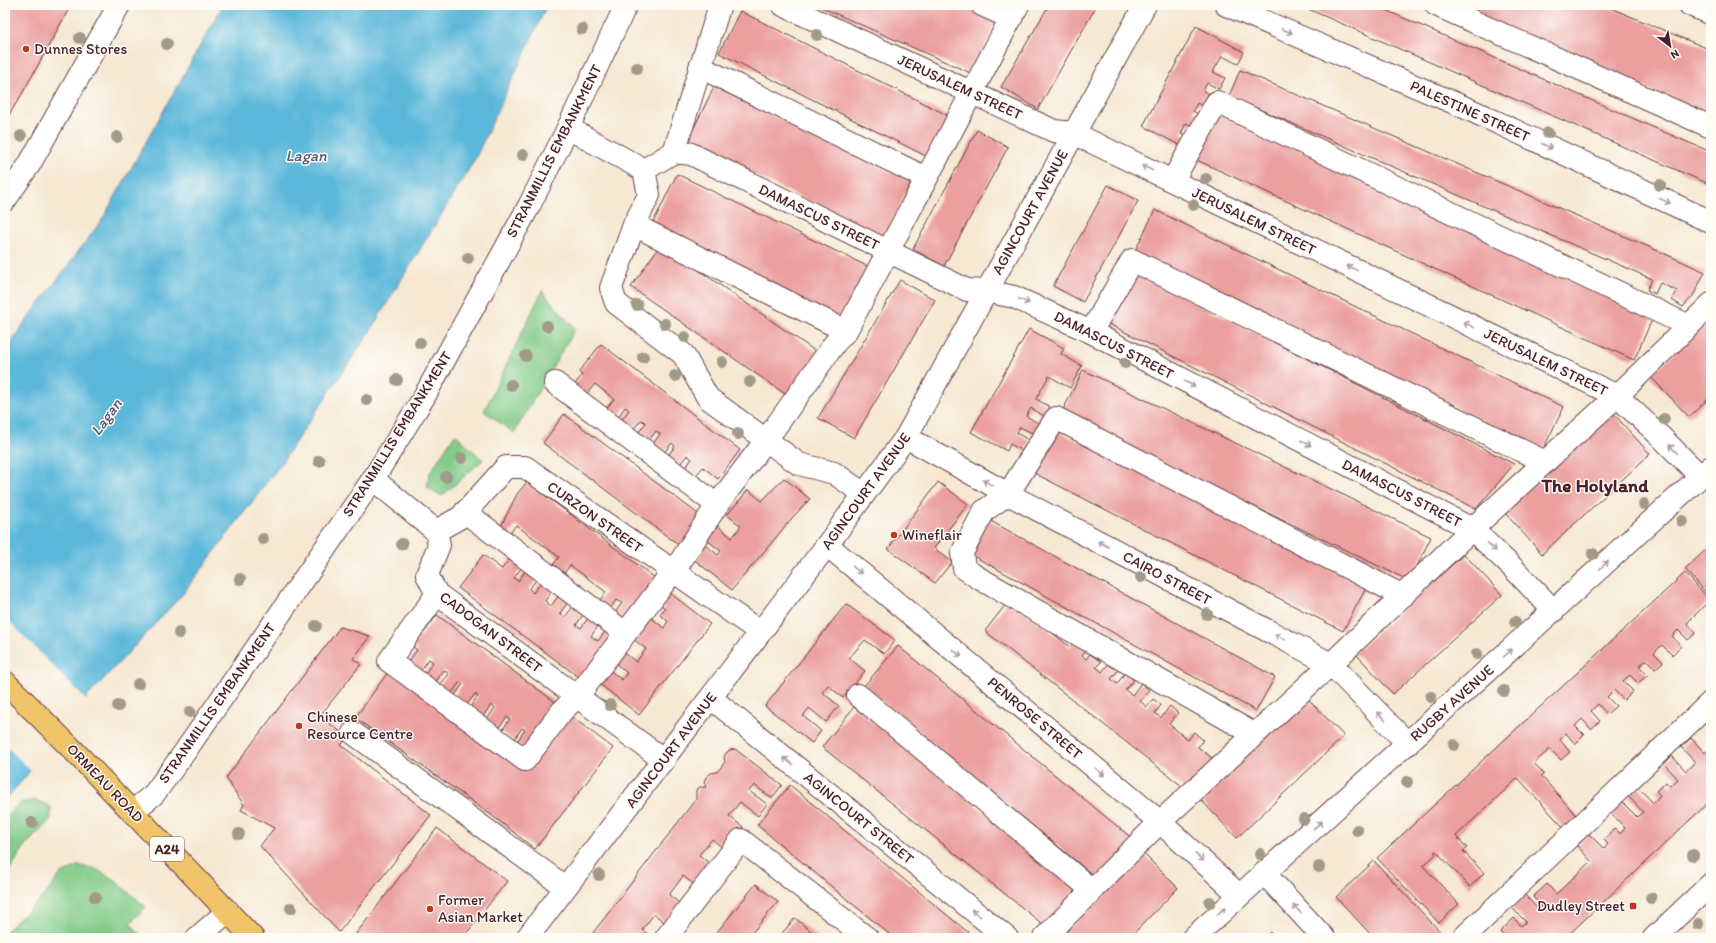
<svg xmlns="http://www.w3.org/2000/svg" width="1716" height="943" font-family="Itim,sans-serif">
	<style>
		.green { fill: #82cb88; stroke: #66755a }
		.water { fill: #5cb8da; stroke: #536c82 }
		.pier { fill: #f6e8d2 }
		.building { fill: #eb9f9e }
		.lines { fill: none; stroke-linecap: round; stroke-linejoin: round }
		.minor-casing { stroke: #643d44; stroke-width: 24 }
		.major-casing { stroke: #643d44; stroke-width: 24 }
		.minor { stroke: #fff; stroke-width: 22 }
		.major { stroke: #f0c469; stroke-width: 22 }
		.tree { fill: #a29a88 }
		.oneway { stroke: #ae9aa0 }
		.poi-dot { fill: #c8321e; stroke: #fdfcf7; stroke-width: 1.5 }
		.labels { text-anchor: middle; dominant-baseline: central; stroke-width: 3; stroke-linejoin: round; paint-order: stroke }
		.shield { fill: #fdfcf7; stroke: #806168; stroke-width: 1 }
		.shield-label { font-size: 14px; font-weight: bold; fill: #4a1f2b }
		.poi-label { font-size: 15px; fill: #4a1f2b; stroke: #fdfcf7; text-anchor: start }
		.street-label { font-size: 15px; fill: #4a1f2b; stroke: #fdfcf7 }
		.water-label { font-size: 16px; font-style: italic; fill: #515c71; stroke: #fdfcf7 }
		.district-label { font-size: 19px; font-weight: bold; fill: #4a1f2b; stroke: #fdfcf7 }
	</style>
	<rect width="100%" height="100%" fill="#fdfcf7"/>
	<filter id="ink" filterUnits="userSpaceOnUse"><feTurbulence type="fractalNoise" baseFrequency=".025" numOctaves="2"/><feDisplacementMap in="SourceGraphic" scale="8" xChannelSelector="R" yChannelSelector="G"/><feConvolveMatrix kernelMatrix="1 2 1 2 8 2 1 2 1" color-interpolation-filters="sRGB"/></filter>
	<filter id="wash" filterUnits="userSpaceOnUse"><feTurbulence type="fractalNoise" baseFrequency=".012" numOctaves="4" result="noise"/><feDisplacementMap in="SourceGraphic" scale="16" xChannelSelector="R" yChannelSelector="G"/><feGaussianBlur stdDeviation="0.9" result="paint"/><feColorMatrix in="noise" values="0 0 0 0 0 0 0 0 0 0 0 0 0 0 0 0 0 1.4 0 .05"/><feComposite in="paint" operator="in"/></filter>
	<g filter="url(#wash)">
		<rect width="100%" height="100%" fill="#f6e8d2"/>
		<g class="green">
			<polygon points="542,291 575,329 514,433 484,411"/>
			<polygon points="455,434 483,460 442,496 427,487 429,474"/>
			<polygon points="36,800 51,807 51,819 25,846 5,877 5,817 20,803"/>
			<polygon points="77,866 94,868 112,878 146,907 130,923 143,938 5,938 5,932 46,894 60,875"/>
		</g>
		<polygon class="water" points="223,5 547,5 475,159 369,333 280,465 182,595 88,696 23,780 5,800 5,349 102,220"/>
		<polygon class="pier" points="5,617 87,701 32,772 5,745"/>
		<g id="blocks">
			<g class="building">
				<polygon points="5,5 71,5 22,94 5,121"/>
				<polygon points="816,5 963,5 997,20 973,74"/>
				<polygon points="1049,5 1097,5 1038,109 1001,87"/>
				<polygon points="1299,5 1374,5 1664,132 1711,152 1711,185"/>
				<polygon points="1448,5 1603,5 1613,9 1711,50 1711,115"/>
				<polygon points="740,11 951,117 930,158 719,53"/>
				<polygon points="1196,26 1244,52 1238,64 1222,56 1213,72 1225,78 1219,89 1207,83 1203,91 1214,96 1207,108 1197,103 1193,111 1203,117 1197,128 1186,123 1181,134 1190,138 1185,148 1143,126"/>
				<polygon points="1240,70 1672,257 1705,272 1693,296 1683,307 1672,300 1677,291 1660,283 1655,294 1647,290 1652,279 1229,96"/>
				<polygon points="714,87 911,182 884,238 687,142"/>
				<polygon points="1213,111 1655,313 1634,360 1192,158"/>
				<polygon points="977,130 1008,147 944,266 913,249"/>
				<polygon points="677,174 873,269 846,325 650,229"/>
				<polygon points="1108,185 1138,201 1083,302 1053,286"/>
				<polygon points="1155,210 1564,407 1543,449 1134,253"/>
				<polygon points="661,244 818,353 788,396 631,287"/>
				<polygon points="1137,272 1154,281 1514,464 1476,509 1103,321"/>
				<polygon points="900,280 935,300 854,438 818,418"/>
				<polygon points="1711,318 1711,396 1689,417 1650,376"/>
				<polygon points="1029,329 1064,348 1061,354 1082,366 1070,388 1049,376 1036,399 1050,407 1044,416 1031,408 1026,416 1040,424 1034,434 1020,427 1017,433 1030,441 1024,452 1010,444 1007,451 971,432"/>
				<polygon points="601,344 740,450 718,479 703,467 694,478 683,470 692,459 687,455 678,467 667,457 675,446 672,443 663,454 652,445 660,434 656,431 648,442 637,434 646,423 641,420 632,431 620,422 629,410 625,407 614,423 602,414 614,399 595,384 585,396 573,387 582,375 579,372"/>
				<polygon points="1083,370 1431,537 1410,581 1061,414"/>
				<polygon points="1612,412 1650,454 1542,554 1504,512"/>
				<polygon points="564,414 705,519 683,548 543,443"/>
				<polygon points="1054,429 1366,588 1343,631 1032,472"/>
				<polygon points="784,478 810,499 792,518 732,590 691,557 703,543 718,555 721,551 707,540 718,526 732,538 741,526 727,515 748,490 762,501"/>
				<polygon points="527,482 658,580 624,626 612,617 622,603 616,600 607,612 597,604 606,592 570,565 561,578 549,570 559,557 516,525 507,537 499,530 517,494"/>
				<polygon points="938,482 968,504 934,548 952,562 935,583 888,549"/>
				<polygon points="987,519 1275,677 1256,711 968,553"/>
				<polygon points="1711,545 1711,598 1685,569"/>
				<polygon points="1464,554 1502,595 1393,694 1355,653"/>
				<polygon points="483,555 502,569 512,556 524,564 514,578 518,581 529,566 541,574 529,589 533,593 545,578 556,586 545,601 551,606 562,591 571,598 560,613 565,617 578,600 588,608 576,625 581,628 592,613 602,621 591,636 598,641 610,625 619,632 583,680 458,588"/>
				<polygon points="1685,573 1710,600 1687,623 1696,633 1688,640 1678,630 1672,636 1681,646 1672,655 1662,645 1654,653 1663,662 1655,669 1647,660 1639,666 1648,675 1638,683 1630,675 1623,681 1633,691 1624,700 1614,690 1607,697 1616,706 1607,714 1598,704 1591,711 1600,721 1591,729 1582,719 1575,726 1584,735 1575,744 1566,733 1560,740 1570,752 1561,760 1550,749 1534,763 1544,774 1541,776 1578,817 1565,829 1518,778 1456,836 1467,848 1463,851 1484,873 1470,887 1436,851 1434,852 1436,854 1423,866 1459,904 1439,923 1377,858"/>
				<polygon points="666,590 710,624 639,715 596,681 607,668 622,680 627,673 614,662 622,651 636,662 646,649 632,638 649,616 664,628 668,621 660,615 665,608 657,602"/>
				<polygon points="1010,599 1070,647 1077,639 1088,648 1082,656 1086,659 1090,654 1101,662 1096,667 1102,672 1110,662 1119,669 1111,679 1117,684 1125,673 1134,680 1125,690 1132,695 1141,683 1149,690 1140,701 1147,707 1153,699 1161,705 1155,713 1161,718 1170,706 1178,713 1169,724 1188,740 1194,732 1203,740 1198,747 1217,762 1187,790 985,631"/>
				<polygon points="846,604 895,640 884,654 865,640 849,658 865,671 843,698 828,685 822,692 839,706 826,722 809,708 803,716 821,731 812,743 765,706"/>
				<polygon points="437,615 562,707 528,752 516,743 525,730 522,728 513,741 501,732 510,719 507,717 497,730 485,722 495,708 491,705 481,719 468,710 478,696 475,694 465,707 453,698 463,684 460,682 450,695 439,686 449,674 444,670 435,683 424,675 433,662 429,659 419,672 407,664 417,650 413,647"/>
				<polygon points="340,627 370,636 353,659 361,664 320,716 347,737 341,745 431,815 339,932 260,846 274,828 241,810 244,805 226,778"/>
				<polygon points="898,646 1134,840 1100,881 864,686"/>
				<polygon points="391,668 528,765 567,713 613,748 535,849 490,814 355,718"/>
				<polygon points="1305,696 1344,736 1237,838 1199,798"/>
				<polygon points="854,707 1077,887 1045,926 822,747"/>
				<polygon points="1691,738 1705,753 1711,747 1711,800 1565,938 1506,938 1500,932 1514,918 1521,926 1526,922 1511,907 1524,894 1539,910 1542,907 1533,897 1547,884 1556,894 1591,861 1577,846 1589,834 1604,849 1608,844 1604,840 1615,828 1620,834 1625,828 1610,812 1621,801 1637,817 1643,812 1628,796 1638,787 1653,803 1660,795 1656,791 1666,782 1670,786 1678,779 1664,764 1672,756 1686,771 1695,762 1681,747"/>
				<polygon points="735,749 782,785 772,798 754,785 749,791 767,804 758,816 740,802 729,816 743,827 725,850 712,839 699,855 713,866 697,887 683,876 669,895 683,906 668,925 654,914 642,930 652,938 589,938 696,799 696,790 700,787 706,787 704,782 706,777 711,773 717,772 725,762 724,757 726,753 730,750"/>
				<polygon points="790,785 867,849 975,938 894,938 757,825"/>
				<polygon points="437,828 507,881 463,938 353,938"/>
				<polygon points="1144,854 1178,888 1129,938 1060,938"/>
				<polygon points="1374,861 1446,938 1374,938 1336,897"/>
				<polygon points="756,884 778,902 752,933 758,938 712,938"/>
				<polygon points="795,918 819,938 778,938"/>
				<polygon points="1270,932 1275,938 1264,938"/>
			</g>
		</g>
	</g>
	<g filter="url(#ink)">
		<use href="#blocks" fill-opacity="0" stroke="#643d44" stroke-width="1"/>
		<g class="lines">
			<g class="minor-casing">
				<g id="minor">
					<polyline points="783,5 1054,131 1073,133 1617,396 1660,436 1701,477"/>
					<polyline points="982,5 1011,18"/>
					<polyline points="1226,5 1466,108 1711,222"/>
					<polyline points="1436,5 1711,127"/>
					<polyline points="1690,5 1711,14"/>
					<polyline points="700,67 926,178"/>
					<polyline points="568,128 644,170 649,195 634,225 611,288 616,303 683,354 708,398 799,464 834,473 864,494"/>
					<polyline points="674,152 720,5"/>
					<polyline points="644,170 674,152 691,154 967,290 986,291 1014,297 1091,332 1472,529 1513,568 1554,611"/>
					<polyline points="1173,180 1217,102 1689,326"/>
					<polyline points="5,200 29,165 119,5"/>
					<polyline points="634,225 846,331"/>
					<polyline points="1091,332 1132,260 1545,462"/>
					<polyline points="555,383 717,505"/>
					<polyline points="906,437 1008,494 1331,664 1408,744"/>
					<polyline points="373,479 436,531 439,545 427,575 437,594 664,760"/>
					<polyline points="465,512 625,633"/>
					<polyline points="436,531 461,517 506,467 525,467 760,632"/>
					<polyline points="827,545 1160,822 1239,895"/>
					<polyline points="437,594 389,661 525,760 562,711 577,697 680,562 717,505 766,440 835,343 846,331 1018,5"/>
					<polyline points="858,695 1092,890"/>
					<polyline points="711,698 1007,938"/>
					<polyline points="353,733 565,887"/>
					<polyline points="1254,734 977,577 964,568 962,553 984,511 1008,494 1056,418 1403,596"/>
					<polyline points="132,812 154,794 184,753 373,479 424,397 529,206 568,128 626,5"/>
					<polyline points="1264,873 1324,938"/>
					<polyline points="197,938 228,911"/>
					<polyline points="527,938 827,545 906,437 1145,5"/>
					<polyline points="666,938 741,840 867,938"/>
					<polyline points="1044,938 1160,822 1331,664 1472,529 1617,396 1711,304"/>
					<polyline points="1193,938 1711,467"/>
					<polyline points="1463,938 1711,702"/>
					<polyline points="1654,938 1711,884"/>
				</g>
			</g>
			<g class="major-casing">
				<polyline id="major" points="5,682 75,752 253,938"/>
			</g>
			<use href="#minor" class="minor"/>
			<use href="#major" class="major"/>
		</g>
		<g class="tree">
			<circle cx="582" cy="29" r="6"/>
			<circle cx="817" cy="35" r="6"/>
			<circle cx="80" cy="38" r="6"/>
			<circle cx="167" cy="44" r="6"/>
			<circle cx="637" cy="68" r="6"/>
			<circle cx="1548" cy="133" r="6"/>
			<circle cx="21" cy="136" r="6"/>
			<circle cx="117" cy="137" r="6"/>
			<circle cx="523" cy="155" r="6"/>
			<circle cx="1206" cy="179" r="6"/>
			<circle cx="1660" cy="185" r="6"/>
			<circle cx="1193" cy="205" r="6"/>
			<circle cx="468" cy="258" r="6"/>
			<circle cx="637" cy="305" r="6"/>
			<circle cx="665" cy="324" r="6"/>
			<circle cx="547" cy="326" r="6"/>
			<circle cx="685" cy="337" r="6"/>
			<circle cx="420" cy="343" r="6"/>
			<circle cx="526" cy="356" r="6"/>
			<circle cx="643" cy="357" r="6"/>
			<circle cx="722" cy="362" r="6"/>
			<circle cx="1125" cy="363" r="6"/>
			<circle cx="675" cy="376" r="6"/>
			<circle cx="397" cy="380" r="6"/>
			<circle cx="750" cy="382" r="6"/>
			<circle cx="511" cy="385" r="6"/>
			<circle cx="367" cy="400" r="6"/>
			<circle cx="1664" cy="419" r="6"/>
			<circle cx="738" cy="434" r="6"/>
			<circle cx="462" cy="458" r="6"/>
			<circle cx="319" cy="461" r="6"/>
			<circle cx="446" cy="477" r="6"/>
			<circle cx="1644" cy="504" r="6"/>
			<circle cx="1682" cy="521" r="6"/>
			<circle cx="263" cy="539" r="6"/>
			<circle cx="402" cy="544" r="6"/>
			<circle cx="1593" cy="554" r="6"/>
			<circle cx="1141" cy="577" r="6"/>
			<circle cx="240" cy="579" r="6"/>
			<circle cx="1207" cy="614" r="6"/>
			<circle cx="1515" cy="622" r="6"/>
			<circle cx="316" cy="626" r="6"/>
			<circle cx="179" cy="633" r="6"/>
			<circle cx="1477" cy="654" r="6"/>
			<circle cx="138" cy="684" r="6"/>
			<circle cx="1504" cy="691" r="6"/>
			<circle cx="1431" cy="697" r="6"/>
			<circle cx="610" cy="705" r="6"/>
			<circle cx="118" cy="706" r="6"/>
			<circle cx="190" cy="712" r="6"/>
			<circle cx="1454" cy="745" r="6"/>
			<circle cx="1407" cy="782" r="6"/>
			<circle cx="1304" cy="819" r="6"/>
			<circle cx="32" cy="823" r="6"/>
			<circle cx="1357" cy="830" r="6"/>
			<circle cx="239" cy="834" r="6"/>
			<circle cx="1260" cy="854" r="6"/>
			<circle cx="1693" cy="855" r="6"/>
			<circle cx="1319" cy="867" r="6"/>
			<circle cx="599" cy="875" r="6"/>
			<circle cx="95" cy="897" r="6"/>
			<circle cx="1651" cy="898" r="6"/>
			<circle cx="1210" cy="902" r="6"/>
			<circle cx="291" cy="908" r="6"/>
			<circle cx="1698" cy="924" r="6"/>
		</g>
		<defs><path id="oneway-shaft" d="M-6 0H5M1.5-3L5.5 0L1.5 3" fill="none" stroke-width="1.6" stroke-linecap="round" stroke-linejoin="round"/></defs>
		<g class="oneway">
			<use href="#oneway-shaft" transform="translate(1287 31) rotate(23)"/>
			<use href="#oneway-shaft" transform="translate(1547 146) rotate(25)"/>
			<use href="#oneway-shaft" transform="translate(1147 168) rotate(-155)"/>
			<use href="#oneway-shaft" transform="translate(1665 201) rotate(25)"/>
			<use href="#oneway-shaft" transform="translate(1352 268) rotate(-154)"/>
			<use href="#oneway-shaft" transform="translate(1024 301) rotate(25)"/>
			<use href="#oneway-shaft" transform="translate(1469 325) rotate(-154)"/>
			<use href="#oneway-shaft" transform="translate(1190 384) rotate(27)"/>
			<use href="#oneway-shaft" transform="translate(1306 443) rotate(27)"/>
			<use href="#oneway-shaft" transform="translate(1673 449) rotate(-134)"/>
			<use href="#oneway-shaft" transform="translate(988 483) rotate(-151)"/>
			<use href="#oneway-shaft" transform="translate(1103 544) rotate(-152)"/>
			<use href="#oneway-shaft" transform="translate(1492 547) rotate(43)"/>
			<use href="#oneway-shaft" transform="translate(1604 565) rotate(-42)"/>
			<use href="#oneway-shaft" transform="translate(857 570) rotate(40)"/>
			<use href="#oneway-shaft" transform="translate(1280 637) rotate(-152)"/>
			<use href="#oneway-shaft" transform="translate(957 653) rotate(40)"/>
			<use href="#oneway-shaft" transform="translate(1508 653) rotate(-42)"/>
			<use href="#oneway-shaft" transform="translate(1381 716) rotate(-134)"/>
			<use href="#oneway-shaft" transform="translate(788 761) rotate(-141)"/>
			<use href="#oneway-shaft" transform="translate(1100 772) rotate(40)"/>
			<use href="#oneway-shaft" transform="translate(1318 825) rotate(-42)"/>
			<use href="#oneway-shaft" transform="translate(1199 857) rotate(42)"/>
			<use href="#oneway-shaft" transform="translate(1297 909) rotate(-133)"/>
			<use href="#oneway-shaft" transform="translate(1221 911) rotate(-43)"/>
			<use href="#oneway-shaft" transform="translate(976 913) rotate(-141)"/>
		</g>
	</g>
	<g class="poi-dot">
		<circle cx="26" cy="49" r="4"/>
		<circle cx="894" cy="535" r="4"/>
		<circle cx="299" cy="726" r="4"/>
		<rect x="1629" y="902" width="8" height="8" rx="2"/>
		<circle cx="430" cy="909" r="4"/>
	</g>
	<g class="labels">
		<rect class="shield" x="150" y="837" width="34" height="24" rx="3"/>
		<g class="shield-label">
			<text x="167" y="849">A24</text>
		</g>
		<g class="poi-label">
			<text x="34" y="49">Dunnes Stores</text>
			<text x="902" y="535">Wineflair</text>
			<text x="307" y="717">Chinese<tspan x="307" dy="17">Resource Centre</tspan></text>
			<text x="438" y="900">Former<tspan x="438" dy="17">Asian Market</tspan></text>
			<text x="1625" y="906" text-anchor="end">Dudley Street</text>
		</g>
		<g class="street-label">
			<text transform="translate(960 87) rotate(25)">JERUSALEM STREET</text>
			<text transform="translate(1470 111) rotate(24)">PALESTINE STREET</text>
			<text transform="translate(554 151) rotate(-63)">STRANMILLIS EMBANKMENT</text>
			<text transform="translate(1030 212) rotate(-61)">AGINCOURT AVENUE</text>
			<text transform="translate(819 217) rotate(26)">DAMASCUS STREET</text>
			<text transform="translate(1254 221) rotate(26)">JERUSALEM STREET</text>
			<text transform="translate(1114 345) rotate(27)">DAMASCUS STREET</text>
			<text transform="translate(1546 362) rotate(26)">JERUSALEM STREET</text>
			<text transform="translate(397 434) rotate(-58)">STRANMILLIS EMBANKMENT</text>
			<text transform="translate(866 491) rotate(-54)">AGINCOURT AVENUE</text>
			<text transform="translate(1402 493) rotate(27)">DAMASCUS STREET</text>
			<text transform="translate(595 517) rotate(35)">CURZON STREET</text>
			<text transform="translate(1167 578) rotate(28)">CAIRO STREET</text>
			<text transform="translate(491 632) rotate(37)">CADOGAN STREET</text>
			<text transform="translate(217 703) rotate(-55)">STRANMILLIS EMBANKMENT</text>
			<text transform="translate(1452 703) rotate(-42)">RUGBY AVENUE</text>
			<text transform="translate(1035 718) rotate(40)">PENROSE STREET</text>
			<text transform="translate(671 750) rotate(-53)">AGINCOURT AVENUE</text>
			<text transform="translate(105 783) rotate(46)">ORMEAU ROAD</text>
			<text transform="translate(859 818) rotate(39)">AGINCOURT STREET</text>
		</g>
		<g class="water-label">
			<text x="306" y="155">Lagan</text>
			<text transform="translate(106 417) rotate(-54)">Lagan</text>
		</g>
		<g class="district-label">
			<text x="1595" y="485">The Holyland</text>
		</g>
	</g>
	<rect width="1716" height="943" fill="none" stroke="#fdfcf7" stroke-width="20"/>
	<g transform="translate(1670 46) rotate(149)" stroke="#fdfcf7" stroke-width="3" paint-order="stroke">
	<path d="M0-3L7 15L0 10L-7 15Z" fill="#4a1f2b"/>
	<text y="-6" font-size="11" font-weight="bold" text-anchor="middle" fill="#4a1f2b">N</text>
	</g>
</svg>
